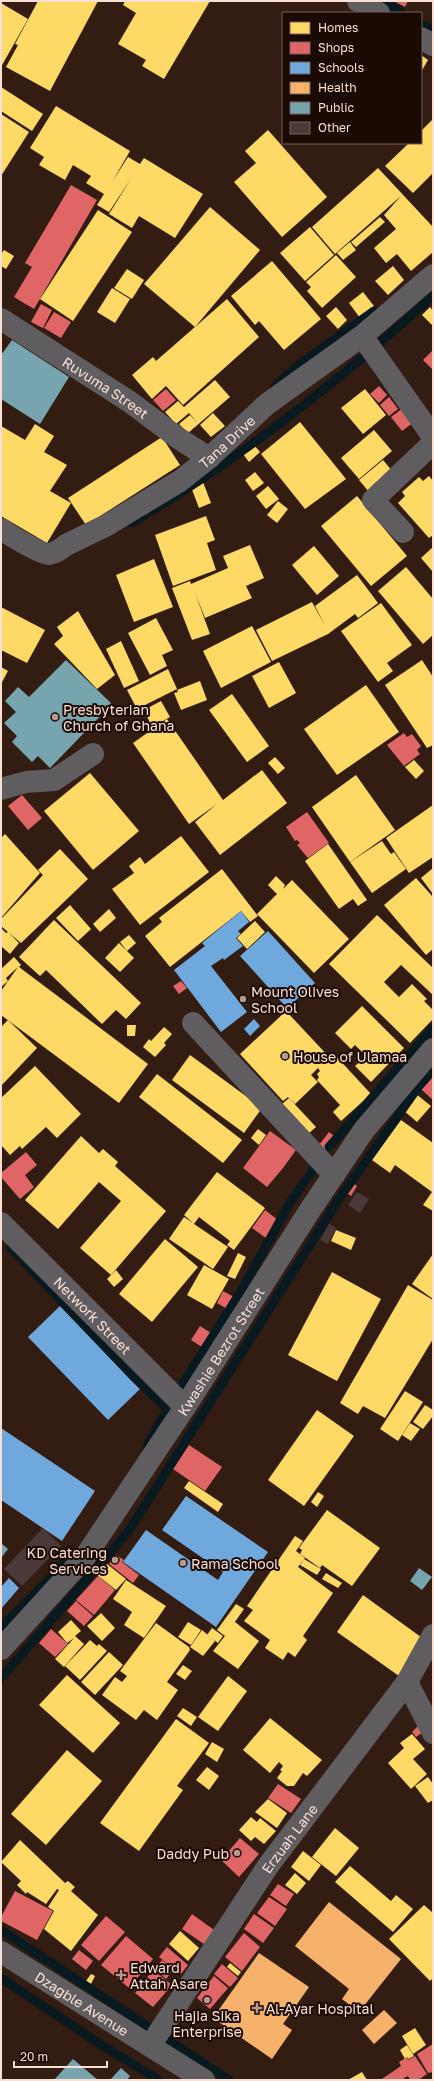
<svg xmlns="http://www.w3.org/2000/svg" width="434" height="2081" font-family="'Golos Text',sans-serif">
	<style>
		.homes { fill: #ffd966 }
		.shops { fill: #e06666 }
		.schools { fill: #6fa8dc }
		.health { fill: #f6b26b }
		.public { fill: #76a5af }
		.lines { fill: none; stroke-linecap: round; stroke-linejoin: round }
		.stream { stroke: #081920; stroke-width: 9 }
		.building { fill: #4b3838 }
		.minor { stroke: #605d60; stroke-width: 22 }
		.poi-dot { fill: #b49b8f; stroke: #1b0a04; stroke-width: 1.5 }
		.labels { text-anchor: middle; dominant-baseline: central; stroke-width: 4; stroke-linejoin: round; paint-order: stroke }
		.street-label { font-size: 14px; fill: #fadfd3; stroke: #1b0a04 }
		.poi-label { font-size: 14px; fill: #fadfd3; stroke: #1b0a04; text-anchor: start }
	</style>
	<rect width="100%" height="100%" fill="#331d12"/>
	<g class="homes">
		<polygon points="38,1 98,1 50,91 6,67 18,45 15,44"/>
		<polygon points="125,1 210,1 164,79 142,66 146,60 118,44 136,13 123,5"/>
		<polygon points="1,3 28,19 1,67"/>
		<polygon points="421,55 428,60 421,72"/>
		<polygon points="1,87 43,114 32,131 1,111"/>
		<polygon points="56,106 130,151 112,182 128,157 140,164 144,158 203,194 175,238 139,216 132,228 109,214 132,177 109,212 97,205 104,194 86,183 91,176 73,165 65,180 39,165 44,157 30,148"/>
		<polygon points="1,114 29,132 1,176"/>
		<polygon points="433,119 433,173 413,193 385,166 409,143 421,143 421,131"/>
		<polygon points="268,130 327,197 282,237 234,182 256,163 245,151"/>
		<polygon points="378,168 433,227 433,252 411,271 397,254 386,263 374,248 396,229 384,215 401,196 335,254 312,227"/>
		<polygon points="210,207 260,250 195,327 144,284"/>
		<polygon points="98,210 132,232 73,321 40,299"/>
		<polygon points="380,217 385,222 356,247 351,242"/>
		<polygon points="310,227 334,255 305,281 280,253"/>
		<polygon points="350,242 356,250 343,260 337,253"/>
		<polygon points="4,250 14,256 6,269 1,266 1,254"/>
		<polygon points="336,255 356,277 322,308 307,291 311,287 306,282"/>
		<polygon points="272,261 321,319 284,350 259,321 255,325 231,296"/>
		<polygon points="393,266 404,280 388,295 375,281"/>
		<polygon points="127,269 144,280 132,299 114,288"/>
		<polygon points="112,288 130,299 115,323 97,312"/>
		<polygon points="363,292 374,306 360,318 349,303"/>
		<polygon points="227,299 259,337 183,405 166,386 152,399 132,375 153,357 156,361"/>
		<polygon points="336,307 347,320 338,329 326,316"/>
		<polygon points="430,307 433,311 433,326 422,315"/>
		<polygon points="215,380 230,397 188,433 179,424 190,415 198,423 189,413 176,424 165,412 178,401 184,407"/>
		<polygon points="365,389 386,415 363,434 341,408"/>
		<polygon points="213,413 225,426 211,437 200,425"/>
		<polygon points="300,422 346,479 305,509 261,454"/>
		<polygon points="35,424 54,436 44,452 67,465 50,491 71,503 47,543 1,516 1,426 25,440"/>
		<polygon points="374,430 392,451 359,479 341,458"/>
		<polygon points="162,437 180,465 86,525 68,498"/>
		<polygon points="254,445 260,452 249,462 243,454"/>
		<polygon points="383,460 393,472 369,492 359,480"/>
		<polygon points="255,472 264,483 253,491 245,480"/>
		<polygon points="429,476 433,481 433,535 429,538 398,503 405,496 402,492 419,477 423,481"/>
		<polygon points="203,482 211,503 199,508 191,487"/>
		<polygon points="268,486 279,499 266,509 256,496"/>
		<polygon points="357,496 407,556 371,586 321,526"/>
		<polygon points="278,501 288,509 277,523 267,515"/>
		<polygon points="206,516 215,540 207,543 216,570 173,586 155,535"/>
		<polygon points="250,545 264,578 246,586 252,598 205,618 195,593 210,634 192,640 172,588 190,581 191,584 228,568 223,556"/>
		<polygon points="314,546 339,576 317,595 292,565"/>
		<polygon points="433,547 433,572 421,558"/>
		<polygon points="154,559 173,607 134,622 116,575"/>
		<polygon points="406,567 433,599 433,635 423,644 378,591"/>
		<polygon points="357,575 378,603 358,618 355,614 328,634 272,661 256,630 312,602 325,626 315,606"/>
		<polygon points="381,603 412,645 387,663 393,671 378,682 341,631"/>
		<polygon points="1,607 45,630 27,663 1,650"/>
		<polygon points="78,611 115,675 97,689 54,644 63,636 57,627"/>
		<polygon points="156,618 173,650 162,655 167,666 150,675 128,633"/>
		<polygon points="252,626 271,662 221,688 203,651"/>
		<polygon points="121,641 139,681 124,688 106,649"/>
		<polygon points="422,660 433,677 433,745 427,748 385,685"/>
		<polygon points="279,662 296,693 269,708 252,676"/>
		<polygon points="1,667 8,671 1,684"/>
		<polygon points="168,669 177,689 137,709 127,690"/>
		<polygon points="200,681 207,700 181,710 174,693 178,692 177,690"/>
		<polygon points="366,685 399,732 337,775 304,729"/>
		<polygon points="232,694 269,746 247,762 209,710"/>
		<polygon points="161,701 170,717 152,727 144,710"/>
		<polygon points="167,719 223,800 262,770 287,803 220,855 195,822 217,804 189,824 133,743"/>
		<polygon points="275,757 285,768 278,774 268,763"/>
		<polygon points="414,760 424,771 416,779 405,767"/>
		<polygon points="90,773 139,831 93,870 44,811"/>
		<polygon points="356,775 395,830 350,862 312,807"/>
		<polygon points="433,805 433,857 409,873 386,838"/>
		<polygon points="5,834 40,873 1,918 1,838"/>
		<polygon points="181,836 209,872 140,925 112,889 134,873 129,866 140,857 145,864"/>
		<polygon points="382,841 391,854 394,852 406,869 372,893 350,862"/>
		<polygon points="328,844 367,900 358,906 353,899 339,909 305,861"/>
		<polygon points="60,849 88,879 21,943 9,933 19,943 10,954 1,946 1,928 6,933 8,932 1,926 1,919 43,875 38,870"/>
		<polygon points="433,868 433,894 421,878"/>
		<polygon points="222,869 258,916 250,922 241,911 170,967 145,936 162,922 159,918"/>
		<polygon points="276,876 285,885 283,889 292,880 349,939 314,973 257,914 277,894 268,885"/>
		<polygon points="416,878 433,897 433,949 426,955 384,905"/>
		<polygon points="70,905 91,929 78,941 56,918"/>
		<polygon points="109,909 116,918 100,932 93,924"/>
		<polygon points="377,915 433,968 433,995 401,965 384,982 399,997 412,984 427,999 424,1001 433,1010 433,1019 410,1043 329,964"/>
		<polygon points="54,920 141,1003 126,1019 116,1010 102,1024 46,970 40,976 19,957"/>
		<polygon points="255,921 265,932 247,949 237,938"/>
		<polygon points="129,935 136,943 127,951 120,942"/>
		<polygon points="119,943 134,958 120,972 105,958"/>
		<polygon points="14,957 21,965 19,967 148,1064 119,1103 1,1015 1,991 18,967 6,978 8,981 1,987 1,969"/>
		<polygon points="362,1006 404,1048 371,1082 355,1066 366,1056 355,1045 351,1049 335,1033"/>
		<polygon points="286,1011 330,1058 325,1063 334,1054 371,1094 341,1121 333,1112 340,1105 317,1080 319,1077 317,1074 320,1071 318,1068 311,1075 318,1082 295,1104 288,1097 283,1101 240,1054"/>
		<polygon points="8,1020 37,1048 1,1086 1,1027"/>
		<polygon points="127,1025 136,1025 135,1036 127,1036"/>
		<polygon points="164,1027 172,1034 164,1043 166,1045 155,1057 143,1047 149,1039 151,1041"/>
		<polygon points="190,1055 262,1108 244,1133 172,1080"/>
		<polygon points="35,1066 81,1114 57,1138 46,1127 22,1149 20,1146 10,1155 1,1145 1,1098"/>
		<polygon points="157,1074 242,1140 223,1163 139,1097"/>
		<polygon points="416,1094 431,1106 417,1122 403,1110"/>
		<polygon points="289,1098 316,1127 308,1134 281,1105"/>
		<polygon points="401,1120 433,1143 433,1211 423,1205 432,1192 395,1165 390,1173 372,1160"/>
		<polygon points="258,1129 266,1135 259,1145 251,1138"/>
		<polygon points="81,1136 99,1153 103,1149 118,1162 115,1166 166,1211 111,1275 80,1248 121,1201 99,1182 58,1229 25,1200"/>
		<polygon points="217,1172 265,1208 234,1250 227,1245 230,1241 199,1217 194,1224 228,1247 213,1269 169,1239 184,1217 193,1223 184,1215"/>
		<polygon points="336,1230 356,1238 351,1250 331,1241"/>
		<polygon points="165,1239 198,1267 152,1322 119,1294"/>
		<polygon points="238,1253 246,1257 235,1279 227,1276"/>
		<polygon points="433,1254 433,1299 412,1284"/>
		<polygon points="204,1265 229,1279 212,1309 187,1295"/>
		<polygon points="116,1270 123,1279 114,1287 107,1279"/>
		<polygon points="332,1272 381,1299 337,1381 288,1355"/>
		<polygon points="408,1285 433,1300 433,1339 385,1418 363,1406 358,1414 340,1403"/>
		<polygon points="405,1391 423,1402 398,1441 380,1429"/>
		<polygon points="425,1405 433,1410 433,1416 423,1429 413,1422"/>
		<polygon points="317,1410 354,1436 304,1506 268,1480"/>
		<polygon points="410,1423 420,1429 411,1441 402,1435"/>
		<polygon points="189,1481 223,1504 218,1512 184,1488"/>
		<polygon points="318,1492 324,1496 317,1507 311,1502"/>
		<polygon points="327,1510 380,1548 352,1586 322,1565 320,1568 300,1554 302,1550 299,1548"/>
		<polygon points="295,1536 303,1541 296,1551 305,1558 298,1567 333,1593 303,1636 307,1640 295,1657 288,1652 283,1660 265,1648 270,1640 244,1621 253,1610 247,1606"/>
		<polygon points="304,1559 321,1569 317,1575 300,1565"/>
		<polygon points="107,1564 126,1579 116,1590 97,1575"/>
		<polygon points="326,1573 342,1583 338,1588 322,1579"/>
		<polygon points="126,1580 166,1606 144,1638 124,1625 132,1612 113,1599"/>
		<polygon points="363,1595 425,1640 399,1676 337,1632"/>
		<polygon points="236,1604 244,1609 230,1629 235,1622 259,1641 238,1669 213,1651 225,1636 217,1630"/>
		<polygon points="101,1613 115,1628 102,1641 87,1626"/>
		<polygon points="71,1620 81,1631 75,1636 84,1644 64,1667 55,1659 74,1638 67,1643 58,1632"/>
		<polygon points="188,1622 201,1630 191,1645 178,1637"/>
		<polygon points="156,1623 189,1647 190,1650 167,1682 178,1690 157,1720 144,1710 136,1720 102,1695 115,1677 122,1682 127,1676 120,1671"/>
		<polygon points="212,1628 223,1636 218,1643 207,1635"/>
		<polygon points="202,1630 215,1641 203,1656 190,1647"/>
		<polygon points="90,1640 97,1646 99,1644 107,1651 80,1680 65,1666"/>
		<polygon points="109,1652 123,1665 95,1695 81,1682"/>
		<polygon points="183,1665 192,1671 185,1680 176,1674"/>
		<polygon points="67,1675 120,1723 93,1753 39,1705"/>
		<polygon points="228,1676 247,1691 218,1731 198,1717"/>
		<polygon points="183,1708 197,1717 191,1726 177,1716"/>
		<polygon points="270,1718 322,1760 307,1776 303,1773 294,1786 287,1786 277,1778 282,1771 280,1770 283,1766 279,1762 270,1773 243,1750"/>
		<polygon points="176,1719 209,1743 177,1786 183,1790 139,1851 100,1823"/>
		<polygon points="412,1734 425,1749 413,1759 427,1774 411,1789 388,1763 404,1748 400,1743"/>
		<polygon points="212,1742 224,1749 217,1762 205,1754"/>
		<polygon points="67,1750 102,1781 46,1845 11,1814"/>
		<polygon points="207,1767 219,1776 209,1790 196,1780"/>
		<polygon points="428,1777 433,1784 433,1800 428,1803 415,1786"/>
		<polygon points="268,1799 287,1813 277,1828 255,1812"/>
		<polygon points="251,1817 257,1822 260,1818 276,1831 264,1844 255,1837 251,1841 239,1830"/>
		<polygon points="335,1828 359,1848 336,1876 312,1857"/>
		<polygon points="20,1840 65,1883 68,1881 75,1887 71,1891 98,1915 71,1951 44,1929 54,1911 48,1907 59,1890 57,1889 46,1904 27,1892 26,1894 17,1885 21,1881 1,1862"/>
		<polygon points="303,1851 321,1865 309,1881 291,1867"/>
		<polygon points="350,1866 391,1901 396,1895 413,1909 393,1932 335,1882"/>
		<polygon points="295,1873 306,1883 297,1894 285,1885"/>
		<polygon points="424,1905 433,1913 433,1978 430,1981 389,1939"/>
		<polygon points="180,1931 199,1948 188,1961 169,1944"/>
		<polygon points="230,1963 241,1972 238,1976 227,1967"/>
		<polygon points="91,1974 95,1976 91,1984 86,1981"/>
		<polygon points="415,2028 426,2045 413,2054 402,2036"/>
		<polygon points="407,2045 414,2056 408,2059 407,2057 405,2059 400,2050"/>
		<polygon points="362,2072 367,2080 348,2080"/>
	</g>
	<g class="shops">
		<polygon points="394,1 408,1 405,7"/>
		<polygon points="71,185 97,200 34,309 14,297 32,267 25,263"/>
		<polygon points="41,304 52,310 43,328 31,322"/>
		<polygon points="54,312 71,322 61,338 44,328"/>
		<polygon points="433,350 433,370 423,360"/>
		<polygon points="379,386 387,395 379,403 370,394"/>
		<polygon points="166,389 176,400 163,411 153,400"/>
		<polygon points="389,397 398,409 389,416 380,405"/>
		<polygon points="403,408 414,422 402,431 391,417"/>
		<polygon points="404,733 407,737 412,734 421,746 417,750 420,754 404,766 387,745"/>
		<polygon points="22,795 42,818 28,830 8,806"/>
		<polygon points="307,812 329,843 308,858 297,845 300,843 297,840 295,841 286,827"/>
		<polygon points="181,981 187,988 179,994 173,986"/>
		<polygon points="433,1076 433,1100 421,1089"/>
		<polygon points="270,1131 296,1150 283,1168 279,1165 283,1168 267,1187 243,1168"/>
		<polygon points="329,1132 338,1139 326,1152 319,1145"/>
		<polygon points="26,1152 37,1165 25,1175 34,1187 20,1199 1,1177 1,1173"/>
		<polygon points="351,1181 357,1186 351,1196 344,1191"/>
		<polygon points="265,1210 278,1220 266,1238 252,1228"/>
		<polygon points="223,1291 234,1297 227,1309 217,1303"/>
		<polygon points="200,1326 211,1333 202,1347 191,1340"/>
		<polygon points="189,1445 222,1467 205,1491 173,1469"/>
		<polygon points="116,1555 124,1560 122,1562 139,1575 133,1583 109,1564"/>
		<polygon points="98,1576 115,1590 94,1615 76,1600"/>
		<polygon points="76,1601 93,1616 84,1626 67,1611"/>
		<polygon points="51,1629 68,1644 55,1657 39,1643"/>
		<polygon points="418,1726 423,1732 416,1737 412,1732"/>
		<polygon points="278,1784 301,1799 291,1813 268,1798"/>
		<polygon points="240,1838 259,1854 239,1877 221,1860"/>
		<polygon points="278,1884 294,1894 286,1906 270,1895"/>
		<polygon points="15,1891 53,1911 37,1940 1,1921 1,1917"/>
		<polygon points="269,1897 287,1909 275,1926 257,1913"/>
		<polygon points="192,1914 214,1930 204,1944 182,1929"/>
		<polygon points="254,1914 274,1928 263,1943 244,1929"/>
		<polygon points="106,1916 125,1932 99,1961 81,1945"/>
		<polygon points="244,1933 260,1947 242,1971 225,1957"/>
		<polygon points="126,1936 153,1959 129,1988 101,1965"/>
		<polygon points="167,1947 188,1965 181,1974 159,1957"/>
		<polygon points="79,1950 93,1961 86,1970 72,1959"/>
		<polygon points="162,1960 174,1969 166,1979 155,1969"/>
		<polygon points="222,1964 238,1978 230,1987 214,1974"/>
		<polygon points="153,1970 172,1985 153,2007 135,1993"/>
		<polygon points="214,1976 228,1988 210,2009 197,1998"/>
		<polygon points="203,2012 209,2017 204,2022 199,2017"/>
		<polygon points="433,2044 433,2072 428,2073 417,2054"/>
		<polygon points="415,2056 427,2074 418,2080 410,2080 408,2076 404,2078 405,2080 383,2080 382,2079 401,2066 399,2062 407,2057 408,2060"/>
	</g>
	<g class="schools">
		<polygon points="241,911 249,922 238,931 241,934 236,938 243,946 224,960 223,958 211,966 247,1012 221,1032 174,970 205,946 202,943"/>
		<polygon points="268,931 315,983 287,1008 240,956"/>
		<polygon points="254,1019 260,1026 250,1036 244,1029"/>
		<polygon points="60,1306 140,1389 108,1420 28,1337"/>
		<polygon points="1,1428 95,1491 62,1541 1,1500"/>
		<polygon points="186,1496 268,1552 216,1627 123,1562 146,1530 218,1580 223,1572 162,1530"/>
		<polygon points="9,1578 19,1588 1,1609 1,1587"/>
	</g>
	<g class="health">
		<polygon points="329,1902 401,1959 359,2012 342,1999 349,1989 295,1946"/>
		<polygon points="259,1953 309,1987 283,2024 292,2030 272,2059 213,2018"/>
		<polygon points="384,2010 397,2023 374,2044 362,2030"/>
	</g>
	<g class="public">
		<polygon points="12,340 69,377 40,424 1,399 1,355"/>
		<polygon points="66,660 112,704 50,768 38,756 32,762 12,742 17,736 4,723 16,712 5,701 18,687 29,697"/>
		<polygon points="1,1543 8,1549 1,1558"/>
		<polygon points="419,1568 432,1577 422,1590 410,1581"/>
		<polygon points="73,2059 98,2080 54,2080"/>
		<polygon points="121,2068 130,2076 127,2080 110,2080"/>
	</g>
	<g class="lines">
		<g class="stream">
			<polyline points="382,1 402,13"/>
			<polyline points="421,24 433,30"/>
			<polyline points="274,387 296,367 374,311"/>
			<path d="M 131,523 C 240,460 340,380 433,296"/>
			<polyline points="329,1147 433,1028"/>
			<polyline points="11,1248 132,1375 167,1409"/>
			<polyline points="147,1446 167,1409 240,1293 291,1201 321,1159"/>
			<polyline points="1,1628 67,1561"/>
			<polyline points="1,1678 128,1532 339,1199 419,1086 433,1070"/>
			<polyline points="1,1930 229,2080"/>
			<polyline points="1,1978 103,2046 159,2080"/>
		</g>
	</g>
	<g class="building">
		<polygon points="357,1192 369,1199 360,1213 348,1205"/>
		<polygon points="329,1224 336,1228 328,1244 320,1240"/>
		<polygon points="43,1528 61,1546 22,1586 4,1569"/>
	</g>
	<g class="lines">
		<g class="minor">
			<polyline points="358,1 379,13"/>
			<polyline points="421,38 433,45"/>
			<path id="s1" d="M 1,319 L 130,402 L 178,438 L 209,458"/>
			<polyline points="362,336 433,437"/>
			<path id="s2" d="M 1,529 C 8,534 42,555 49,554 C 56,553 61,549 66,545 L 107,525 L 180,481 L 209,458 L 267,404 L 362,336 L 433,275"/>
			<polyline points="403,532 373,500 433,443"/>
			<polyline points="1,789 26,782 54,780 93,754"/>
			<polyline points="193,1023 334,1175"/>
			<path id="s3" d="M 1,1223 L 185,1407"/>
			<path id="s4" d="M 1,1649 L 85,1557 L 185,1407 L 310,1210 L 364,1130 L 433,1049"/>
			<polyline points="407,1682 433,1733"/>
			<path id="s5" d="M 1,1952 L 204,2080"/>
			<path id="s6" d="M 150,2046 L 268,1866 L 407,1682 L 433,1635"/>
		</g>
	</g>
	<g class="poi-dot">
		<circle cx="55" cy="717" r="4"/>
		<circle cx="243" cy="999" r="4"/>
		<circle cx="285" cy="1056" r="4"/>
		<circle cx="115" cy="1560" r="4"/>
		<circle cx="183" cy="1563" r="4"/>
		<circle cx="237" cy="1853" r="4"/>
		<path d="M119 1969h4v4h4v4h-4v4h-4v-4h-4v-4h4z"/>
		<circle cx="207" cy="2000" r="4"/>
		<path d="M255 2002h4v4h4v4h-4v4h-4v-4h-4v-4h4z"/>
	</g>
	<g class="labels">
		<g class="street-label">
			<text stroke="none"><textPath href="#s1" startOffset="125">Ruvuma Street</textPath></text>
			<text stroke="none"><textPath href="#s2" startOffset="266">Tana Drive</textPath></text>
			<text stroke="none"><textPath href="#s3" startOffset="130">Network Street</textPath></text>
			<text stroke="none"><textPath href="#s4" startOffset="371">Kwashie Bezrot Street</textPath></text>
			<text stroke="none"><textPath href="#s6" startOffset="250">Erzuah Lane</textPath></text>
			<text stroke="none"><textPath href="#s5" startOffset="96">Dzagble Avenue</textPath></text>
		</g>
		<g class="poi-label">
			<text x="63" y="709">Presbyterian<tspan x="63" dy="16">Church of Ghana</tspan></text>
			<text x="251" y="991">Mount Olives<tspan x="251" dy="16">School</tspan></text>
			<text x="293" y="1056">House of Ulamaa</text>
			<text x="107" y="1552" text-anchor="end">KD Catering<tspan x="107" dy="16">Services</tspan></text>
			<text x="191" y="1563">Rama School</text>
			<text x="229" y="1853" text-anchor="end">Daddy Pub</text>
			<text x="130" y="1967">Edward<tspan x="130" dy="16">Attah Asare</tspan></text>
			<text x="266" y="2008">Al-Ayar Hospital</text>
			<text x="207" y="2015" text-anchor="middle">Hajia Sika<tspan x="207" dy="16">Enterprise</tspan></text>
		</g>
	</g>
	<rect width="434" height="2081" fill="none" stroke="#fadfd3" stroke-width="4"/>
	<rect x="282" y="12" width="140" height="132" fill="#1b0a04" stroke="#745f57"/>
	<rect x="290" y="22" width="20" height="12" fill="#ffd966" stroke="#745f57"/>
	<text x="318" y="32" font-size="12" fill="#fadfd3">Homes</text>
	<rect x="290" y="42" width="20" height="12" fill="#e06666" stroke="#745f57"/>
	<text x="318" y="52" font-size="12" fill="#fadfd3">Shops</text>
	<rect x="290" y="62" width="20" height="12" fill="#6fa8dc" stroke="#745f57"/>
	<text x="318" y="72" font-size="12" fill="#fadfd3">Schools</text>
	<rect x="290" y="82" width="20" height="12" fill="#f6b26b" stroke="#745f57"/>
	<text x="318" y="92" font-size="12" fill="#fadfd3">Health</text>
	<rect x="290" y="102" width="20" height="12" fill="#76a5af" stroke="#745f57"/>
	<text x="318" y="112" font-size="12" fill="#fadfd3">Public</text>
	<rect x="290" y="122" width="20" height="12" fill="#4b3838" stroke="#745f57"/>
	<text x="318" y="132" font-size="12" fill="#fadfd3">Other</text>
	<path d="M14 2061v6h93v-6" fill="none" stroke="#fadfd3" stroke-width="2"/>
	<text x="20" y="2061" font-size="12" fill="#fadfd3" stroke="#1b0a04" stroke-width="3" paint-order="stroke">20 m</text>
</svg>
